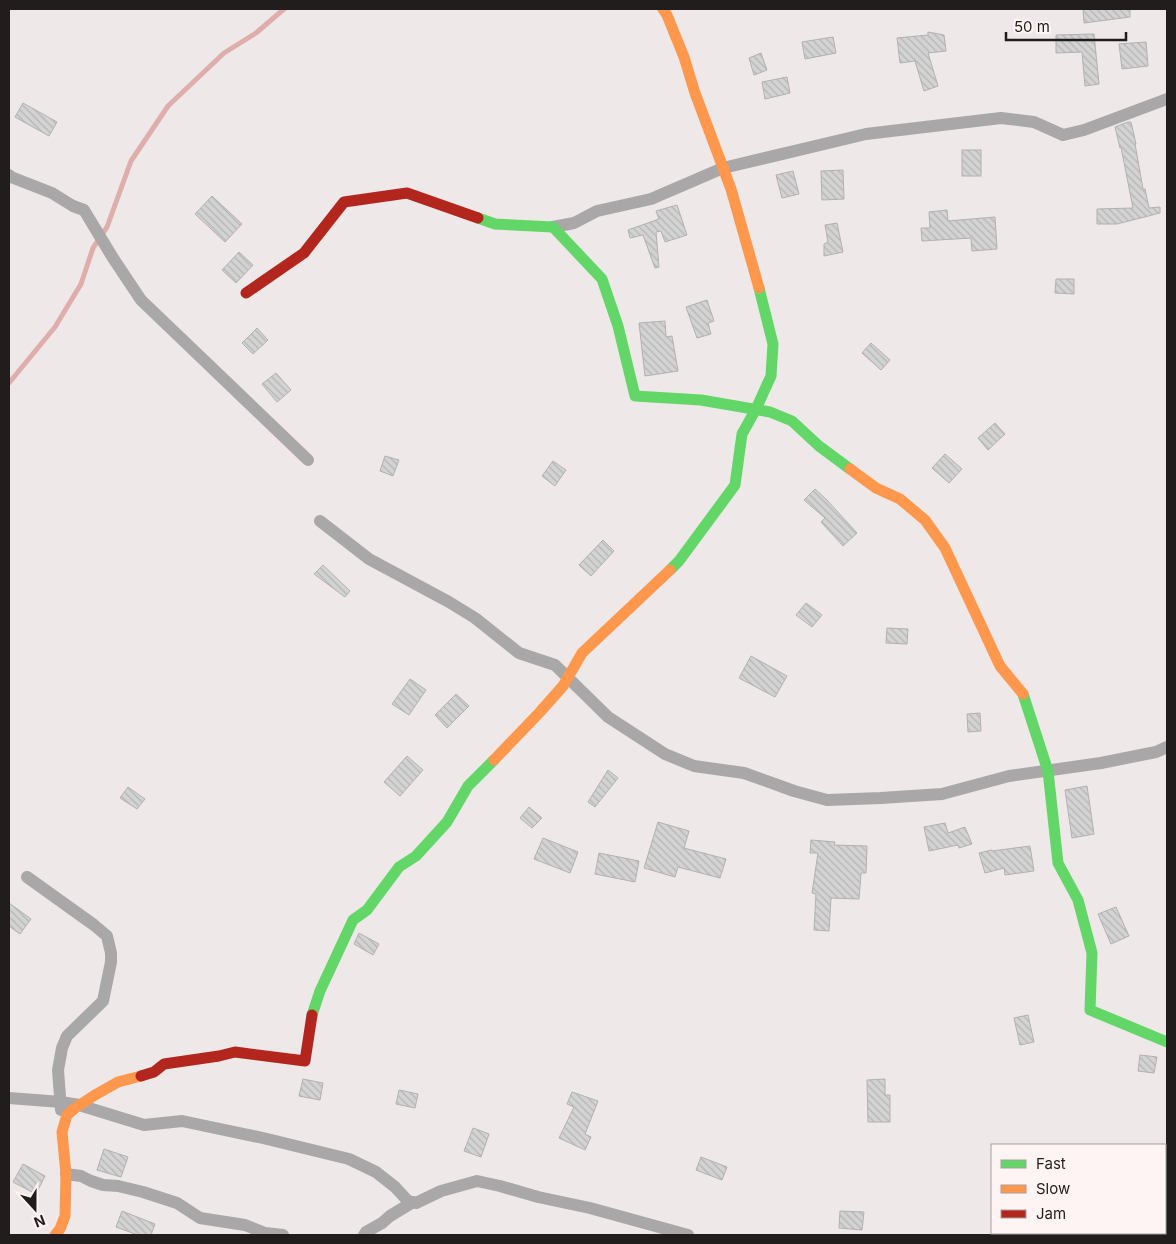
<svg xmlns="http://www.w3.org/2000/svg" width="1176" height="1244" font-family="Inter,sans-serif">
	<style>
		.lines { fill: none; stroke-linecap: round; stroke-linejoin: round }
		.stream { stroke: #dfaeaa; stroke-width: 5 }
		.building { fill: url(#building-back-hatch); stroke: #b2b0b1 }
		.street { stroke: #a9a7a7; stroke-width: 12 }
		.fast { stroke: #63d668; stroke-width: 11 }
		.slow { stroke: #ff974d; stroke-width: 11 }
		.jam { stroke: #b3261e; stroke-width: 11 }
	</style>
	<defs>
		<pattern id="building-back-hatch" width="6" height="6" patternUnits="userSpaceOnUse" patternTransform="scale(1.25)"><rect width="6" height="6" fill="#d4d3d3"/><path d="M-1 5l2 2M0 0l6 6M5-1l2 2" fill="none" stroke="#b6b5b5"/></pattern>
	</defs>
	<rect width="100%" height="100%" fill="#eee8e8"/>
	<g class="lines">
		<polyline class="stream" points="9,383 55,327 81,284 93,248 107,227 131,161 168,106 224,53 256,33 284,9"/>
	</g>
	<g class="building">
		<polygon points="1083,9 1130,9 1130,17 1084,23"/>
		<polygon points="928,32 944,35 946,51 928,53 938,86 924,91 915,61 900,63 897,38 928,35"/>
		<polygon points="1094,34 1099,84 1085,86 1082,52 1056,53 1056,35"/>
		<polygon points="833,37 836,53 805,59 802,42"/>
		<polygon points="1146,42 1148,66 1122,69 1119,44"/>
		<polygon points="761,53 767,70 754,75 749,58"/>
		<polygon points="787,77 790,93 765,99 762,82"/>
		<polygon points="23,103 57,122 49,136 15,117"/>
		<polygon points="1128,122 1131,122 1136,144 1135,144 1143,189 1145,189 1149,208 1160,207 1160,213 1117,224 1097,224 1097,209 1133,208 1121,147 1120,148 1115,127"/>
		<rect x="962" y="150" width="19" height="26"/>
		<polygon points="843,170 844,199 822,200 821,171"/>
		<polygon points="793,171 799,194 782,198 776,175"/>
		<polygon points="212,196 242,224 225,242 195,214"/>
		<polygon points="677,205 687,235 665,242 661,231 656,232 659,267 655,268 643,235 630,238 628,230 659,219 656,211"/>
		<polygon points="947,210 948,221 995,217 997,249 972,251 971,238 922,241 921,228 930,228 929,212"/>
		<polygon points="837,223 843,252 824,256 824,244 828,242 825,225"/>
		<polygon points="239,252 253,265 236,283 222,270"/>
		<polygon points="1056,279 1074,279 1074,294 1055,293"/>
		<polygon points="707,300 714,321 708,323 711,334 697,338 686,307"/>
		<polygon points="665,321 666,337 672,336 678,371 645,376 639,323"/>
		<polygon points="257,328 268,340 253,354 242,343"/>
		<polygon points="871,343 890,360 881,370 862,353"/>
		<polygon points="276,373 291,390 277,402 262,384"/>
		<polygon points="995,423 1005,434 988,450 978,438"/>
		<polygon points="945,454 962,469 949,483 932,468"/>
		<polygon points="385,456 399,460 393,476 380,471"/>
		<polygon points="553,461 566,470 555,486 542,476"/>
		<polygon points="815,489 826,499 857,533 843,546 821,522 825,518 804,500"/>
		<polygon points="603,540 614,551 591,576 579,565"/>
		<polygon points="323,565 350,591 345,597 314,574"/>
		<polygon points="806,603 822,615 812,627 796,615"/>
		<polygon points="887,628 908,629 907,644 886,643"/>
		<polygon points="751,656 787,676 775,697 739,678"/>
		<polygon points="410,679 426,690 409,715 392,704"/>
		<polygon points="456,694 469,706 447,728 435,715"/>
		<polygon points="980,713 981,731 968,732 967,714"/>
		<polygon points="407,756 423,770 400,796 384,782"/>
		<polygon points="608,770 618,778 595,807 588,802"/>
		<polygon points="1087,786 1094,834 1072,838 1065,790"/>
		<polygon points="128,787 145,799 137,809 120,798"/>
		<polygon points="529,807 542,818 532,828 520,818"/>
		<polygon points="658,822 689,831 684,848 726,859 720,878 678,867 675,877 644,868"/>
		<polygon points="945,823 948,833 965,827 972,844 959,848 958,845 929,851 924,827"/>
		<polygon points="543,838 578,852 570,873 534,859"/>
		<polygon points="811,840 835,842 834,845 867,846 866,873 861,873 859,899 831,898 829,931 814,930 816,894 812,893 818,853 810,853"/>
		<polygon points="1030,846 1034,871 1005,875 1004,868 985,873 979,853 992,850 992,851"/>
		<polygon points="599,853 639,861 635,882 595,874"/>
		<polygon points="9,903 31,919 20,934 9,926"/>
		<polygon points="1116,907 1129,936 1111,944 1098,914"/>
		<polygon points="359,933 379,944 373,955 354,944"/>
		<polygon points="1028,1015 1034,1042 1020,1045 1014,1018"/>
		<polygon points="1140,1055 1157,1057 1154,1073 1138,1071"/>
		<polygon points="303,1079 323,1083 320,1100 299,1096"/>
		<polygon points="885,1079 885,1095 890,1095 890,1122 868,1122 867,1080"/>
		<polygon points="399,1090 418,1094 415,1108 396,1104"/>
		<polygon points="572,1092 598,1101 585,1134 591,1137 585,1150 559,1138 574,1107 567,1104"/>
		<polygon points="473,1128 489,1134 481,1157 464,1151"/>
		<polygon points="104,1149 128,1157 121,1177 97,1170"/>
		<polygon points="701,1157 727,1167 722,1180 696,1170"/>
		<polygon points="23,1164 45,1176 36,1194 13,1182"/>
		<polygon points="122,1211 155,1224 151,1235 138,1235 116,1227"/>
		<polygon points="840,1211 864,1212 862,1230 839,1228"/>
	</g>
	<g class="lines">
		<g class="street">
			<polyline points="9,175 11,177 52,193 73,206 84,210 113,258 141,300 308,460"/>
			<polyline points="553,227 574,223 597,211 651,199 723,168 866,134 1001,118 1034,122 1063,135 1084,130 1167,99"/>
			<polyline points="320,521 369,559 449,602 475,618 519,653 555,665 608,717 665,754 694,766 744,773 794,791 827,800 881,798 942,794 1009,776 1101,763 1156,752 1167,747"/>
			<polyline points="27,877 94,925 107,936 111,953 111,962 103,1001 67,1036 62,1048 58,1070 61,1110"/>
			<polyline points="9,1098 61,1102 79,1105 144,1125 182,1121 263,1138 349,1159 376,1172 395,1187 408,1201 416,1203 441,1191 477,1181 500,1186 538,1197 590,1208 688,1235"/>
			<polyline points="66,1174 81,1176 91,1181 103,1185 118,1186 143,1192 177,1203 200,1218 245,1225 265,1233 283,1235"/>
			<polyline points="364,1235 366,1232 382,1223 390,1216 413,1202"/>
		</g>
		<g class="fast">
			<polyline points="478,218 495,224 553,227 602,279 618,326 635,396 701,400 770,412 792,421 819,446 850,469"/>
			<polyline points="670,570 679,561 735,485 742,434 756,409 771,376 773,344 759,288"/>
			<polyline points="1023,694 1048,771 1058,863 1078,900 1092,953 1090,1010 1167,1042"/>
			<polyline points="312,1015 320,991 353,920 367,910 399,867 416,856 447,822 468,786 494,760"/>
		</g>
		<g class="slow">
			<polyline points="663,9 667,15 684,57 695,93 731,189 759,288"/>
			<polyline points="850,469 876,488 900,499 925,520 945,548 1000,666 1023,694"/>
			<polyline points="494,760 540,712 563,686 582,653 670,570"/>
			<polyline points="55,1235 60,1229 65,1216 66,1174 62,1132 67,1115 75,1108 95,1095 118,1082 141,1076"/>
		</g>
		<g class="jam">
			<polyline points="246,293 304,253 344,202 407,193 478,218"/>
			<polyline points="141,1076 154,1072 164,1064 219,1056 235,1052 305,1061 312,1015"/>
		</g>
	</g>
	<rect width="1176" height="1244" fill="none" stroke="#211d1d" stroke-width="20"/>
	<rect x="991" y="1144" width="175" height="90" fill="#fef4f3" stroke="#a69e9d"/>
	<rect x="1001" y="1160" width="25" height="8" fill="#63d668" stroke="#a69e9d"/>
	<text x="1036" y="1169" font-size="15" fill="#211d1d">Fast</text>
	<rect x="1001" y="1185" width="25" height="8" fill="#ff974d" stroke="#a69e9d"/>
	<text x="1036" y="1194" font-size="15" fill="#211d1d">Slow</text>
	<rect x="1001" y="1210" width="25" height="8" fill="#b3261e" stroke="#a69e9d"/>
	<text x="1036" y="1219" font-size="15" fill="#211d1d">Jam</text>
	<g transform="translate(35 1209) rotate(159)" stroke="#fef4f3" stroke-width="4" paint-order="stroke">
	<path d="M0-4L9 19L0 12L-9 19Z" fill="#211d1d"/>
	<text y="-8" font-size="14" font-weight="bold" text-anchor="middle" fill="#211d1d">N</text>
	</g>
	<path d="M1006 32v8h120v-8" fill="none" stroke="#211d1d" stroke-width="2.5"/>
	<text x="1014" y="32" font-size="15" fill="#211d1d" stroke="#fef4f3" stroke-width="4" paint-order="stroke">50 m</text>
</svg>
